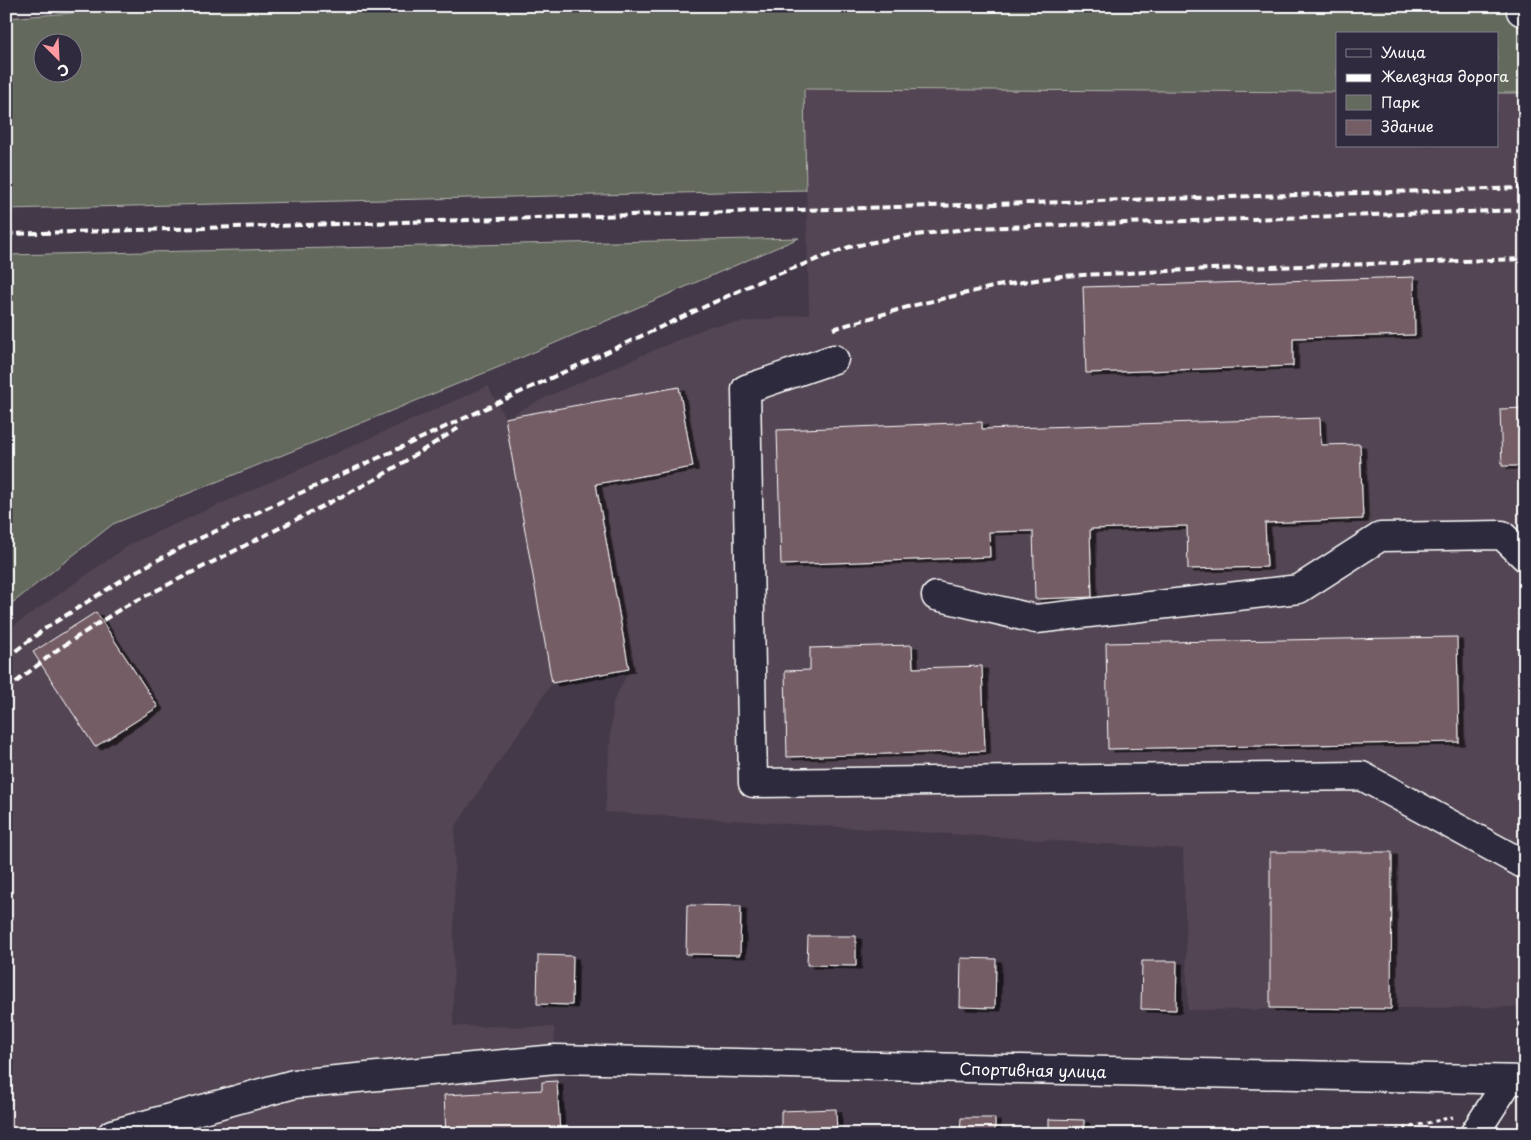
<svg xmlns="http://www.w3.org/2000/svg" width="1531" height="1140" font-family="'Playpen Sans',sans-serif">
	<style>
		.built { fill: #534452 }
		.green { fill: #646a5d; stroke: #b2b4ae; fill-rule: evenodd }
		.building { fill: #755d66; stroke: #fff; filter: url(#shadow) }
		.lines { fill: none; stroke-linecap: round; stroke-linejoin: round }
		.minor-casing { stroke: #fff; stroke-width: 31 }
		.path { stroke: #fff; stroke-width: 3; stroke-dasharray: 4 4; stroke-linecap: butt }
		.minor { stroke: #2f2a3d; stroke-width: 28 }
		.rail { stroke: #fff; stroke-width: 4; stroke-dasharray: 8 4; stroke-linecap: butt }
		.labels { text-anchor: middle; dominant-baseline: central; stroke-width: 4.5; stroke-linejoin: round; paint-order: stroke }
		.street-label { font-size: 16px; fill: #fff; stroke: #2f2a3d }
	</style>
	<defs>
		<filter id="shadow"><feDropShadow dx="5.5" dy="3" stdDeviation="0" flood-color="#0009"/></filter>
	</defs>
	<rect width="100%" height="100%" fill="#443949"/>
	<filter id="ink" filterUnits="userSpaceOnUse"><feTurbulence type="fractalNoise" baseFrequency=".02" numOctaves="2"/><feDisplacementMap in="SourceGraphic" scale="10" xChannelSelector="R" yChannelSelector="G"/><feConvolveMatrix kernelMatrix="1 2 1 2 8 2 1 2 1" color-interpolation-filters="sRGB"/></filter>
	<g filter="url(#ink)">
		<polygon class="built" points="804,89 1337,92 1337,146 1497,146 1497,93 1525,93 1525,1007 1188,1010 1183,849 605,812 613,702 629,670 552,683 455,827 453,1026 554,1027 560,1134 6,1134 6,631 132,543 488,386 505,418 548,396 710,326 809,314"/>
		<g class="green">
			<path d="M 163,6 L 1525,6 L 1525,93 L 1497,93 L 1497,34 L 1337,34 L 1337,92 L 804,89 L 806,190 L 6,209 L 6,18 ZM 42,42 L 72,42 L 72,72 L 42,72 Z"/>
			<polygon points="799,238 504,365 113,524 6,608 6,255"/>
		</g>
		<g class="building">
			<polygon points="1414,277 1415,335 1293,338 1293,366 1086,373 1083,287"/>
			<polygon points="679,387 693,467 596,484 629,669 552,683 505,418"/>
			<polygon points="1525,408 1525,466 1502,466 1500,409"/>
			<polygon points="1320,418 1321,445 1360,444 1363,519 1265,523 1267,567 1188,569 1187,526 1090,529 1092,597 1035,599 1033,531 989,532 990,557 781,565 777,430 982,422 982,429"/>
			<polygon points="96,612 158,707 95,747 33,652"/>
			<polygon points="1457,637 1459,742 1108,749 1106,643"/>
			<polygon points="912,645 913,668 982,666 985,751 787,757 785,671 810,670 810,648"/>
			<polygon points="1270,852 1392,852 1391,1009 1270,1008"/>
			<polygon points="687,905 741,906 740,955 686,954"/>
			<polygon points="808,936 856,936 856,966 807,965"/>
			<polygon points="538,955 573,956 572,1005 537,1004"/>
			<polygon points="961,958 996,959 995,1008 960,1007"/>
			<polygon points="1142,961 1177,961 1176,1010 1141,1009"/>
			<polygon points="557,1081 560,1134 446,1134 444,1095 542,1090 542,1082"/>
			<polygon points="836,1109 837,1134 781,1134 781,1111"/>
			<polygon points="961,1118 995,1118 995,1134 960,1134"/>
			<polygon points="1049,1119 1084,1120 1084,1134 1049,1134"/>
			<polygon points="1246,1128 1281,1129 1281,1134 1246,1134"/>
		</g>
		<g class="lines">
			<g class="minor-casing">
				<g id="minor">
					<polyline points="1521,11 1525,11"/>
					<polyline points="834,359 746,389 753,783 1362,776 1525,865"/>
					<polyline points="936,596 1036,619 1299,589 1380,537 1502,535 1525,557"/>
					<path id="s1" d="M 112,1134 L 294,1084 L 556,1059 L 1525,1080"/>
					<polyline points="1474,1134 1509,1080"/>
				</g>
			</g>
			<polyline class="path" points="1380,1134 1453,1117"/>
			<use href="#minor" class="minor"/>
			<g class="rail">
				<polyline points="6,234 1525,188"/>
				<polyline points="833,329 911,306 997,286 1061,276 1211,269 1525,259"/>
				<polyline points="6,658 46,628 133,573 196,540 387,454 760,281 849,247 899,237 974,228 1525,210"/>
				<polyline points="6,690 57,650 122,608 376,479 462,426"/>
			</g>
		</g>
	</g>
	<g class="labels">
		<g class="street-label">
			<text stroke="none"><textPath href="#s1" startOffset="929">Спортивная улица</textPath></text>
		</g>
	</g>
	<rect width="1531" height="1140" fill="none" stroke="#2f2a3d" stroke-width="25"/>
	<rect x="12" y="12" width="1506" height="1115" fill="none" stroke="#fff" stroke-width="2" filter="url(#ink)"/>
	<rect x="1336" y="32" width="162" height="115" fill="#2f2a3d" stroke="#827f8b"/>
	<rect x="1346" y="49" width="25" height="8" fill="#2f2a3d" stroke="#827f8b"/>
	<text x="1381" y="58" font-size="15" fill="#ffffff">Улица</text>
	<rect x="1346" y="74" width="25" height="8" fill="#ffffff" stroke="#827f8b"/>
	<text x="1381" y="82" font-size="15" fill="#ffffff">Железная дорога</text>
	<rect x="1346" y="95" width="25" height="15" fill="#646a5d" stroke="#827f8b"/>
	<text x="1381" y="108" font-size="15" fill="#ffffff">Парк</text>
	<rect x="1346" y="120" width="25" height="15" fill="#755d66" stroke="#827f8b"/>
	<text x="1381" y="132" font-size="15" fill="#ffffff">Здание</text>
	<g transform="translate(58 58) rotate(156)"><circle r="24" fill="#2f2a3d" stroke="#827f8b"/>
	<path d="M0-4L9 19L0 12L-9 19Z" fill="#ff9aa2"/>
	<text y="-8" font-size="14" font-weight="bold" text-anchor="middle" fill="#ffffff">С</text>
	</g>
</svg>
